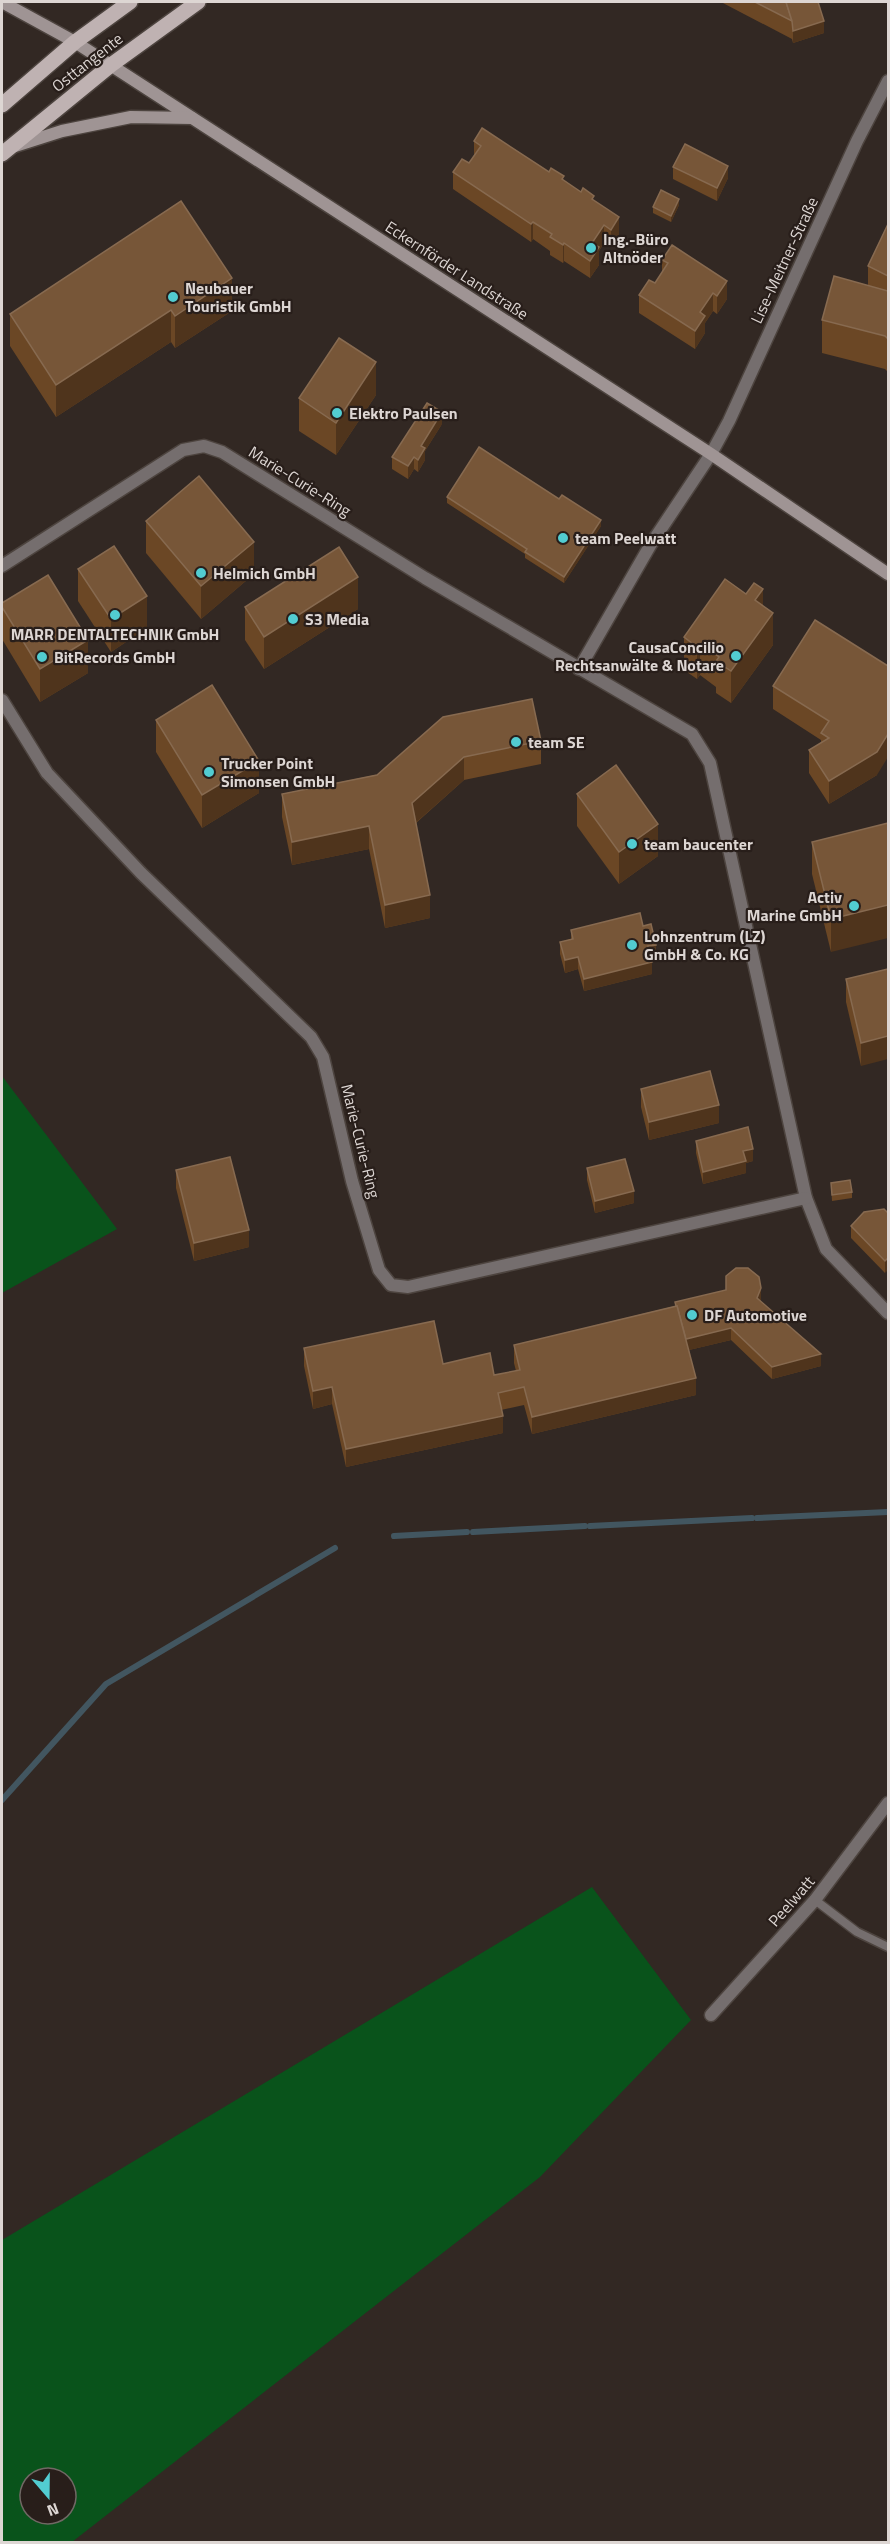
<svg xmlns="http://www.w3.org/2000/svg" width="890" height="2544" font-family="'Titillium Web',sans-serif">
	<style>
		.green { fill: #09531b; fill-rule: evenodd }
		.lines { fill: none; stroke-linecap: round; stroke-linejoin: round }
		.stream { stroke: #425660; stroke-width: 6 }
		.lane-casing { stroke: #4d443f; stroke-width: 11 }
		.street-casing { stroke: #4d443f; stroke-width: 15 }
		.secondary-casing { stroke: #4d443f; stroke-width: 15 }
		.primary-casing { stroke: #4d443f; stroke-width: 18 }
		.lane { stroke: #756e6e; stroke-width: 8 }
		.street { stroke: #756e6e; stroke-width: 12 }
		.secondary { stroke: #9f9494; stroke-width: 12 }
		.primary { stroke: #bfb2b2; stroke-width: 15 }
		.wall { fill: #6b4725 }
		.shaded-wall { fill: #4f341c }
		.building { fill: #775638; stroke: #876a50; stroke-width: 1.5 }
		.poi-dot { fill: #52ccd1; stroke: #281e1a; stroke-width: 2 }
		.labels { text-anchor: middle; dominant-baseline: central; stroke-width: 4.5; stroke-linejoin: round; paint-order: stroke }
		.street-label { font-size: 16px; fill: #ddd6d3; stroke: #281e1a }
		.poi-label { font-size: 16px; font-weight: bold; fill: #ddd6d3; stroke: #281e1a; text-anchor: start }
	</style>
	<rect width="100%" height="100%" fill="#322823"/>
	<g class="green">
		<polygon points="2,1076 117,1229 2,1293"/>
		<path d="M 592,1887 L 691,2020 L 540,2177 L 72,2542 L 2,2542 L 2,2240 ZM 30,2478 L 66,2478 L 66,2514 L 30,2514 Z"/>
	</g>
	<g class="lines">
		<g class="stream">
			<polyline points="757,1518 888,1512"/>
			<polyline points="590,1526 752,1518"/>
			<polyline points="473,1532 585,1526"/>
			<polyline points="394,1536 467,1532"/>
			<polyline points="2,1800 106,1684 335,1548"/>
		</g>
		<g class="lane-casing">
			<polyline id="lane" points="815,1900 857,1932 888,1947"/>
		</g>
		<g class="street-casing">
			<g id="street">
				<polyline points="2,566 183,450 204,446 222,452 425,578 692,734 710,763 806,1198 826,1249 888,1313"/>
				<polyline points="579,669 651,544 711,454 729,421 857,141 888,81"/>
				<polyline points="2,700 47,773 141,873 311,1037 323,1057 352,1181 379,1270 391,1285 408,1287 806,1198"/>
				<polyline points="711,2015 815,1900 888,1803"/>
			</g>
		</g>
		<g class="secondary-casing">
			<g id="secondary">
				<polyline points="2,2 75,42 711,454 888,574"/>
				<polyline points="15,146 62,131 131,117 192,118"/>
			</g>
		</g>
		<g class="primary-casing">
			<g id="primary">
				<polyline points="2,105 75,42 130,2"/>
				<polyline points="2,154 111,65 198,2"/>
			</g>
		</g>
		<use href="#lane" class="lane"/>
		<use href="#street" class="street"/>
		<use href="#secondary" class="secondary"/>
		<use href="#primary" class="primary"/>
	</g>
	<g class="wall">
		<polygon points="721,2 818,2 824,33 793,43 792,39"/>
		<polygon points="474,141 549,172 594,201 619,235 611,247 604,243 599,251 599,265 590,278 564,261 563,263 550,255 550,251 533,239 531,242 453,189 453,172 469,163 474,157"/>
		<polygon points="673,167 728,178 717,201 673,179"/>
		<polygon points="181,201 232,311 175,348 171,342 56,417 10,346 10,314"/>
		<polygon points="679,205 671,222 653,213 653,207"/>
		<polygon points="888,224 888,372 885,369 822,353 822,320 868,285 868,266"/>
		<polygon points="662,260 727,299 717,314 713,311 705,323 705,333 695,349 639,313 639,295 655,283 662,272"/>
		<polygon points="376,395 336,455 299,431 299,398"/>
		<polygon points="442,424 425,451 425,460 418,472 414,469 408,479 392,469 392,457"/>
		<polygon points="447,497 601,526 564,583 525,558 525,554 447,503"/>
		<polygon points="146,521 254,574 201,619 146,553"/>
		<polygon points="78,569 147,628 111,652 78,601"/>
		<polygon points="2,603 88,673 40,702 2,639"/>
		<polygon points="763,606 773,645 731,703 716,693 716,687 700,675 697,679 684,670 684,637"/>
		<polygon points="245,607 358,609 264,669 245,640"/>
		<polygon points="815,620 877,775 829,804 809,773 809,750 821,743 821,740 773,709 773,686"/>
		<polygon points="156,720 259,793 202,828 156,752"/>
		<polygon points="541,741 541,764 464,780 416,823 430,918 385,928 369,849 292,865 282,817 282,794"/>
		<polygon points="577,794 658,856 619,884 577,826"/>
		<polygon points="888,823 831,952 812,874 812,842"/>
		<polygon points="643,926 656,957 651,958 652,974 584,991 578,969 565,973 560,954 560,942 571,939 571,930"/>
		<polygon points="888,969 861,1066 846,1002 846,979"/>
		<polygon points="641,1089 719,1123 649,1140 641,1107"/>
		<polygon points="696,1141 753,1161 746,1163 746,1173 703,1184 696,1153"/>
		<polygon points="587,1168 634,1203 595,1213 587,1180"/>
		<polygon points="176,1170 249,1247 194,1261 176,1188"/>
		<polygon points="831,1183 852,1192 852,1198 832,1201"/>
		<polygon points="888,1213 885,1273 851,1238 851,1226"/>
		<polygon points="760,1301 821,1366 772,1379 731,1340 689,1350 696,1395 532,1434 524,1405 501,1410 503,1433 346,1467 332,1404 313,1409 304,1366 304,1348 443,1364 494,1375 516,1371 514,1363 514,1345 675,1306 675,1302"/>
	</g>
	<g class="shaded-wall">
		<polygon points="824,21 824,33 793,43 793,31"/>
		<polygon points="728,166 728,178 717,201 717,188"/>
		<polygon points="679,199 679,205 671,222 671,216"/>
		<polygon points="619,217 619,235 611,247 611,230"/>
		<polygon points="533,222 533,239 531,242 531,224"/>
		<polygon points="604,225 604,243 599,251 599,265 590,278 590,261 592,243"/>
		<polygon points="564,243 564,261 563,263 563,245"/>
		<polygon points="232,278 232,311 175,348 175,316"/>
		<polygon points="727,281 727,299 717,314 717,296"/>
		<polygon points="713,293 713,311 705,323 705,333 695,349 695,331 700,312"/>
		<polygon points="171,310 171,342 56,417 56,385"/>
		<polygon points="376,362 376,395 336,455 336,423"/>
		<polygon points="442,412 442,424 425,451 425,460 418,472 418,460 421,446"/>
		<polygon points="414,457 414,469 408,479 408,466"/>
		<polygon points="601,520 601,526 564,583 564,577"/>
		<polygon points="254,542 254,574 201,619 201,586"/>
		<polygon points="358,577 358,609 264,669 264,637"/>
		<polygon points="763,589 763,621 755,600"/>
		<polygon points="147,596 147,628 111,652 111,619"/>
		<polygon points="773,613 773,645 731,703 731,671"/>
		<polygon points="88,640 88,673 40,702 40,669"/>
		<polygon points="700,643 700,675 697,679 697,647"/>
		<polygon points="888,734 888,757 877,775 829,804 829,781"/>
		<polygon points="464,757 464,780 412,826 412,803"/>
		<polygon points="259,761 259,793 202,828 202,795"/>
		<polygon points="658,824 658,856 619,884 619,852"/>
		<polygon points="369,826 369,849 292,865 292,842"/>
		<polygon points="430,895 430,918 385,928 385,905"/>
		<polygon points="888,905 888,938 831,952 831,919"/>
		<polygon points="656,945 656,957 648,959 648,946"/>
		<polygon points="578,957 578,969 565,973 565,960"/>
		<polygon points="652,962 652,974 584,991 584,979"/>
		<polygon points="888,1036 888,1059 861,1066 861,1043"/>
		<polygon points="719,1105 719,1123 649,1140 649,1122"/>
		<polygon points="753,1149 753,1161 746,1163 746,1173 703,1184 703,1172 743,1151"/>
		<polygon points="634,1191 634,1203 595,1213 595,1201"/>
		<polygon points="249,1230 249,1247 194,1261 194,1243"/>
		<polygon points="888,1258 888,1270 885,1273 885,1261"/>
		<polygon points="761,1288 761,1301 757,1310 757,1298"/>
		<polygon points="731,1328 731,1340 685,1351 685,1339"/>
		<polygon points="821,1354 821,1366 772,1379 772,1367"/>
		<polygon points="696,1378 696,1395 532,1434 532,1417"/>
		<polygon points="332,1387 332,1404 313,1409 313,1391"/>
		<polygon points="503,1416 503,1433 346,1467 346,1449"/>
	</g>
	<g class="building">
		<polygon points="755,2 786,2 792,21"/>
		<polygon points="786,2 818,2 824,21 793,31 792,21"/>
		<polygon points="482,128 549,172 551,168 564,176 562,179 581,192 583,188 594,196 592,199 619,217 611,230 604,225 592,243 599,247 590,261 564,243 563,245 550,237 552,234 533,222 531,224 453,172 462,159 469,163 481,146 474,141"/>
		<polygon points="685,144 728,166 717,188 673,167"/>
		<polygon points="661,190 679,199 671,216 653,207"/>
		<polygon points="181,201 232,278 175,316 171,310 56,385 10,314"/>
		<polygon points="888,224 888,276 868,266"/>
		<polygon points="672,245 727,281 717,296 713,293 700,312 705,316 695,331 639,295 649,280 655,283 668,263 662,260"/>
		<polygon points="834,276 888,291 888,339 885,336 822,320"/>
		<polygon points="339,338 376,362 336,423 299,398"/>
		<polygon points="427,403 442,412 421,446 425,448 418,460 414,457 408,466 392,457"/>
		<polygon points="479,447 559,499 562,495 601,520 564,577 525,552 527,549 447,497"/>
		<polygon points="199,476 254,542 201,586 146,521"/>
		<polygon points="114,546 147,596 111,619 78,569"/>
		<polygon points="339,547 358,577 264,637 245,607"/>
		<polygon points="48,575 88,640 40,669 2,607 2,603"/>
		<polygon points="725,579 746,594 754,583 763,589 755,600 773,613 731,671 716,661 719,657 700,643 697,647 684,637"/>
		<polygon points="815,620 888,666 888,734 877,752 829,781 809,750 829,738 821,733 829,721 773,686"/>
		<polygon points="212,685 259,761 202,795 156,720"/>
		<polygon points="532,699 541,741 464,757 412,803 430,895 385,905 369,826 292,842 282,794 377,775 443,717"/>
		<polygon points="616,765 658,824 619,852 577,794"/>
		<polygon points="888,823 888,905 831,919 812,842"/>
		<polygon points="640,913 643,926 651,924 656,945 648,946 652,962 584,979 578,957 565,960 560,942 573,939 571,930"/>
		<polygon points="888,969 888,1036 861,1043 846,979"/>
		<polygon points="710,1071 719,1105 649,1122 641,1089"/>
		<polygon points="748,1127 753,1149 743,1151 746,1161 703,1172 696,1141"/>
		<polygon points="230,1157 249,1230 194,1243 176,1170"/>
		<polygon points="625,1159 634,1191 595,1201 587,1168"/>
		<polygon points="850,1180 852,1192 832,1195 831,1183"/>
		<polygon points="884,1209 888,1213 888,1258 885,1261 851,1226 864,1212"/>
		<polygon points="736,1268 748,1268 759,1277 761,1288 757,1298 821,1354 772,1367 731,1328 686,1339 677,1306 676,1306 675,1302 726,1290 726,1276"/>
		<polygon points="677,1306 696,1378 532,1417 524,1387 498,1393 503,1416 346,1449 332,1387 313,1391 304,1348 434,1321 443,1364 490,1353 494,1375 520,1370 514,1345"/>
	</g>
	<g class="poi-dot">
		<circle cx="591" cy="248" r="6"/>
		<circle cx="173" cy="297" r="6"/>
		<circle cx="337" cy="413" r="6"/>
		<circle cx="563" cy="538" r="6"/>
		<circle cx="201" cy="573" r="6"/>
		<circle cx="115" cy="615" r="6"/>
		<circle cx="293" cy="619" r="6"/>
		<circle cx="736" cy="656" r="6"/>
		<circle cx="42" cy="657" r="6"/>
		<circle cx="516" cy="742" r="6"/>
		<circle cx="209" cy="772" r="6"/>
		<circle cx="632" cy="844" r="6"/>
		<circle cx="854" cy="906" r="6"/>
		<circle cx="632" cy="945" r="6"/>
		<circle cx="692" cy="1315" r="6"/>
	</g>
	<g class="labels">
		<g class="street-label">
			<text transform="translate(87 62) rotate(-38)">Osttangente</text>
			<text transform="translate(784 260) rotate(-65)">Lise-Meitner-Straße</text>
			<text transform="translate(457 270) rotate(33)">Eckernförder Landstraße</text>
			<text transform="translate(300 481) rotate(32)">Marie-Curie-Ring</text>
			<text transform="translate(361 1141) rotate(76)">Marie-Curie-Ring</text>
			<text transform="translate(791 1901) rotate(-49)">Peelwatt</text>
		</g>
		<g class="poi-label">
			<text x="603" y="239">Ing.-Büro<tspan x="603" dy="18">Altnöder</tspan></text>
			<text x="185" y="288">Neubauer<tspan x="185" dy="18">Touristik GmbH</tspan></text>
			<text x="349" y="413">Elektro Paulsen</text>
			<text x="575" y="538">team Peelwatt</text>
			<text x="213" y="573">Helmich GmbH</text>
			<text x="305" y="619">S3 Media</text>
			<text x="115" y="634" text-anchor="middle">MARR DENTALTECHNIK GmbH</text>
			<text x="724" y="647" text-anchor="end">CausaConcilio<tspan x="724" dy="18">Rechtsanwälte &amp; Notare</tspan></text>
			<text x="54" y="657">BitRecords GmbH</text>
			<text x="528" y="742">team SE</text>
			<text x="221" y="763">Trucker Point<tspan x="221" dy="18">Simonsen GmbH</tspan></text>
			<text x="644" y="844">team baucenter</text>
			<text x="842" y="897" text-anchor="end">Activ<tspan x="842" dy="18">Marine GmbH</tspan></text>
			<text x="644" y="936">Lohnzentrum (LZ)<tspan x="644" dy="18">GmbH &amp; Co. KG</tspan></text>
			<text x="704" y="1315">DF Automotive</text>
		</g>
	</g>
	<rect width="890" height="2544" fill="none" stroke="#ddd6d3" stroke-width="6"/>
	<g transform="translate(48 2496) rotate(160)"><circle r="28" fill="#281e1a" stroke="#706864" stroke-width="1.5"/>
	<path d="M0-4.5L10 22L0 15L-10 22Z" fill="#52ccd1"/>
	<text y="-9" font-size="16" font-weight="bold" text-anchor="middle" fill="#ddd6d3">N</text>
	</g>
</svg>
